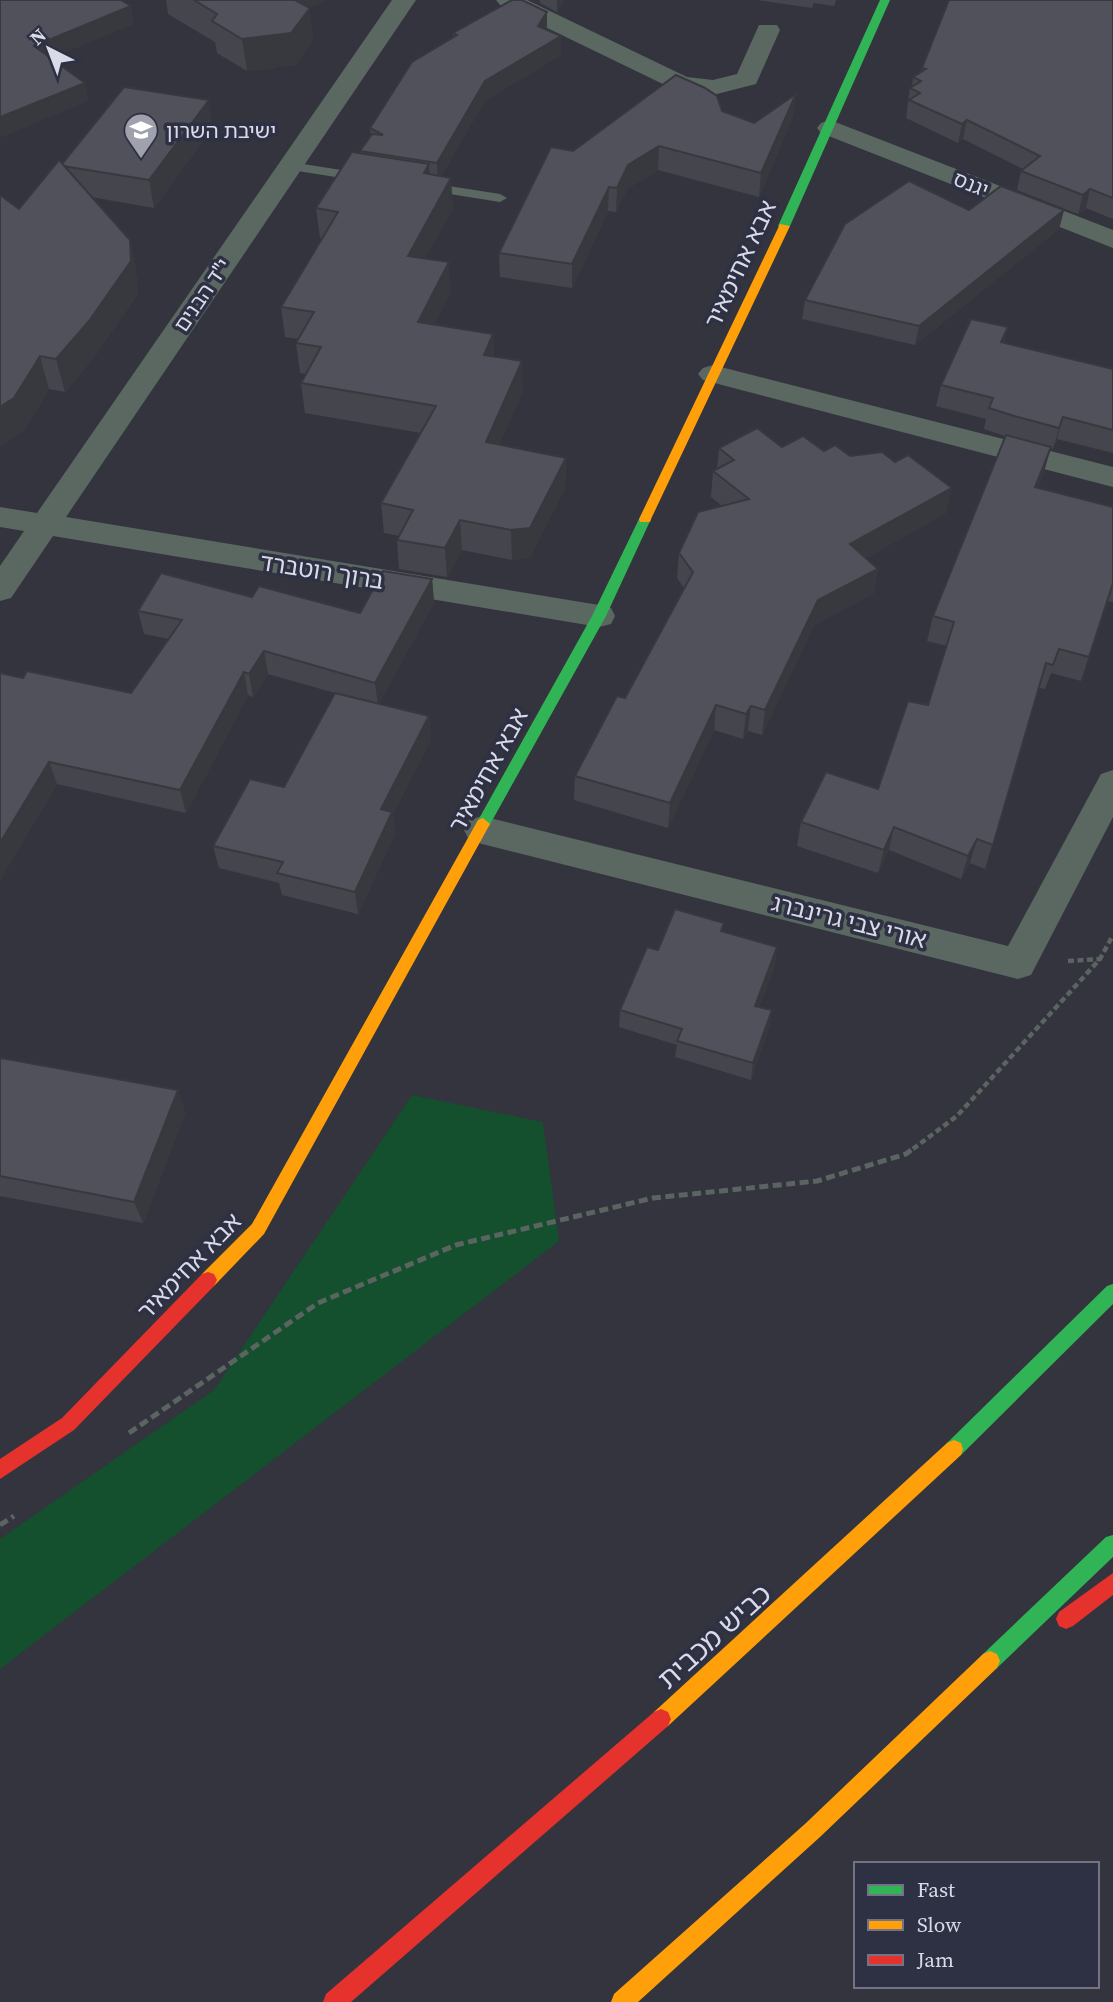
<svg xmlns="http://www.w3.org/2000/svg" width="1113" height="2002" font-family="'Source Serif 4','Noto Sans Hebrew',serif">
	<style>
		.green { fill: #144f2e }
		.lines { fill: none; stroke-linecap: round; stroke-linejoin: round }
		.path-far1 { stroke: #5a6461; stroke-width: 4.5; stroke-dasharray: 6 3.5; stroke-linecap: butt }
		.path { stroke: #5a6461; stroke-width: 5; stroke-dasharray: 9 4.5; stroke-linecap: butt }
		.lane { fill: #5a6861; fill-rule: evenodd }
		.street { fill: #5a6861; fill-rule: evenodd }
		.fast { fill: #30b455; fill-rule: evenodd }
		.slow { fill: #ff9f0a; fill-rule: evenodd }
		.jam { fill: #e5322d; fill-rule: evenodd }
		.wall { fill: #45464d }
		.shaded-wall { fill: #38393f }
		.building { fill: #50515a; stroke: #38393f; stroke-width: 2 }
		.labels { text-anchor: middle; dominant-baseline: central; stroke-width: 7; stroke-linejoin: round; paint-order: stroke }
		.far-poi-label { font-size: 21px; fill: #d9dbe8; stroke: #2e3043; text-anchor: start }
		.far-street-label { font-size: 21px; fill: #d9dbe8; stroke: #2e3043 }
		.street-label { font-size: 24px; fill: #d9dbe8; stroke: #2e3043 }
		.near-street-label { font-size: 28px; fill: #d9dbe8; stroke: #2e3043 }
	</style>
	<rect width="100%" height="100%" fill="#33343e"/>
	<polygon class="green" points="412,1095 543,1122 559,1241 0,1669 0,1539 214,1390"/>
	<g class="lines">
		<g class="path-far1">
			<polyline points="1068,961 1100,959"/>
			<polyline points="913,1149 957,1116 1100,959 1113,935"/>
		</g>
		<g class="path">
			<polyline points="129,1433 318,1303 456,1245 653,1198 817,1181 906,1154 915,1147"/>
			<polyline points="0,1525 14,1516"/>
		</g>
		<g class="lane">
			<polygon points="290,162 367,174 374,178 367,182 285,169 283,166"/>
			<polygon points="423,182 500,194 507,198 500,202 418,189 418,183"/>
		</g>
		<g class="street">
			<polygon points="392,0 416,0 66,517 599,605 611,608 615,616 611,624 599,627 53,536 11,598 0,601 0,566 24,531 0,527 0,507 37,513"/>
			<polygon points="496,0 527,0 687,77 713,80 737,74 759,25 777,25 780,30 756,84 713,95 669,87 500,5"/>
			<polygon points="830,120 1113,230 1113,248 821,133 817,128 821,123"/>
			<polygon points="713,365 1113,467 1113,487 703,380 698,374 703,368"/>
			<polygon points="1113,770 1113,817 1031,975 1018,979 482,844 469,840 464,830 469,820 482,816 1008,946 1101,774"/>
		</g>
		<g class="fast">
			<polygon points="880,0 890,0 790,226 780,228 778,226"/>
			<polygon points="645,515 651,519 606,616 488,828 478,828 476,824 592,616 639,519"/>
			<polygon points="1113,1284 1113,1304 961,1455 954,1458 947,1455 945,1449 947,1443 1107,1286"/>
			<polygon points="1113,1535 1113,1557 997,1668 990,1671 983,1668 980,1661 983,1654 1106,1537"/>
		</g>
		<g class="slow">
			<polygon points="780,224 790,226 651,519 650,522 640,522 639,519"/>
			<polygon points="483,818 490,824 264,1234 214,1286 208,1288 202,1286 199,1280 202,1274 252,1224 478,820"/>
			<polygon points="954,1440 961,1443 963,1449 961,1455 668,1726 661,1729 654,1726 651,1719 654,1712 947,1443"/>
			<polygon points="990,1651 997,1654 1000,1661 997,1668 820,1837 638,2002 611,2002 614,1994 806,1823 983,1654"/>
		</g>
		<g class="jam">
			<polygon points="208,1272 214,1274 217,1280 214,1286 74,1430 0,1479 0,1459 62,1418 202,1274"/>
			<polygon points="1113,1573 1113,1595 1073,1626 1066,1629 1059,1626 1056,1619 1059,1612"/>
			<polygon points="661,1709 668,1712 671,1719 668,1726 351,2002 323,2002 326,1994 654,1712"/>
		</g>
	</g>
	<g class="wall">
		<polygon points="166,0 327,0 309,8 313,41 295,65 247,71 217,53 215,42 168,14"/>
		<polygon points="540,0 564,0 557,12 540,3"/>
		<polygon points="757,0 836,0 834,6 814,3 812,8"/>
		<polygon points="1113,0 1113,219 1086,208 1078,214 1017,190 1021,171 1023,169 963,139 958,143 906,118 910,88 912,87 913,77 921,72 922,68"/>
		<polygon points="547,12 547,30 561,55 485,101 441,176 453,208 425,258 451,292 434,324 493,334 494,357 523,391 499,445 566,458 565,488 530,557 512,560 462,550 447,577 399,569 397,540 399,536 384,533 381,503 421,433 305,413 301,383 306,374 300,373 296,343 298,339 285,337 281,307 322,239 320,238 316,208 361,154 360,151 371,135 370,128 453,37 453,33"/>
		<polygon points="796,94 793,117 759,197 658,170 627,189 616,212 608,211 572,288 500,277 499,253 573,151 722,111 754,123"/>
		<polygon points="213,127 154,208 91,197 130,240 136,273 138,293 97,353 65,392 49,389 24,430 0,446 0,195 19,209 62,164"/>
		<polygon points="1064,210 1059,229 915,345 802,319 805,300"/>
		<polygon points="1005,343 1113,369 1113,453 1057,439 1053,449 1050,448 1044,472 1038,487 1113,507 1113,602 1107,601 1081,681 1051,673 1045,689 1039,688 985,869 970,863 961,879 889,850 878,873 797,846 801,822 878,789 928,705 947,646 927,641 933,616 1005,436 984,429 986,419 936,406 941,385"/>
		<polygon points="782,447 824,451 850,456 946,513 866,558 878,569 873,594 814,625 762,735 748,731 743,739 714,730 668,828 574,800 575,776 625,698 684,588 677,578 679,553 722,506 711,497 713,471 717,469 719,448"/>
		<polygon points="432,579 434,602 379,704 429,716 431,739 393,814 395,834 358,914 282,895 279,883 219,868 213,846 284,787 335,693 268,674 253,697 248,695 186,813 57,784 0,880 0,673 23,678 131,693 169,639 144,634 138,611 252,597 360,613"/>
		<polygon points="723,931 777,947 775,964 759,1007 772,1010 769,1027 751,1080 675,1057 677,1045 619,1027 620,1010 658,950"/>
		<polygon points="0,1060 178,1090 185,1113 143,1223 0,1196"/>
	</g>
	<g class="shaded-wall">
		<polygon points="277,0 327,0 280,21"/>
		<polygon points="557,0 564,0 557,12"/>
		<polygon points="131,6 134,24 38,64 34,46"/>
		<polygon points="310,8 313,41 295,65 247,71 242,39"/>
		<polygon points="547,12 547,31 538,26"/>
		<polygon points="561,36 561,55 485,101 438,182 437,163 485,81"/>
		<polygon points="85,83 89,101 0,138 0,117"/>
		<polygon points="796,94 793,117 759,197 761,173"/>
		<polygon points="209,100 213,127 154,208 149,180"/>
		<polygon points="967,120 963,139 958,143 962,124"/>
		<polygon points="659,146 658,170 627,189 616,212 617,188 628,165"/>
		<polygon points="429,164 431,194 424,173"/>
		<polygon points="451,178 453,208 410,286 408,256"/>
		<polygon points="609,187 608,211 572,288 572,264"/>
		<polygon points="1090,189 1086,208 1078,214 1083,195"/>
		<polygon points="1064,210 1059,229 915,345 919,326"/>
		<polygon points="130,240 136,273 138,293 97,353 65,392 56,359"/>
		<polygon points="449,262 451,292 420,352 418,322"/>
		<polygon points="1008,327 1003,349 1001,342"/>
		<polygon points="493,334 494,364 484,355"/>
		<polygon points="40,356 49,389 24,430 0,446 0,407"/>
		<polygon points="522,361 523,391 487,472 486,442"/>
		<polygon points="1063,417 1057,439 1053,449 1059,428"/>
		<polygon points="1051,447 1044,472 1028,512 1035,487"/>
		<polygon points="566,458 565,488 530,557 512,560 511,530"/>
		<polygon points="952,488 946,513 845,570 850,544"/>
		<polygon points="460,520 462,550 447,577 445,548"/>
		<polygon points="878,569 873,594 814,625 762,735 765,710 818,600"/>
		<polygon points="432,579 434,602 378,706 375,683"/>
		<polygon points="264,651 268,674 253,697 249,674"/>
		<polygon points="244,672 248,695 186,813 180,790"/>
		<polygon points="716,705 714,730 668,828 670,803"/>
		<polygon points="751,706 748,731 743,739 746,714"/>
		<polygon points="429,716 431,739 393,814 395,834 358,914 355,892 381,809"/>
		<polygon points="49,762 57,784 0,880 0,843"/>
		<polygon points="894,827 889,850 878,873 884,850"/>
		<polygon points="977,839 970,863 961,879 968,856"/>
		<polygon points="777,947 775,964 753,1023 755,1006"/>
		<polygon points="772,1010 769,1027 751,1080 753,1063"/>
		<polygon points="178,1090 185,1113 143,1223 134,1202"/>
	</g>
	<g class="building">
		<polygon points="0,0 121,0 131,6 34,46 85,83 0,117"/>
		<polygon points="194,0 295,0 310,8 291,33 242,39 212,21 217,14"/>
		<polygon points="512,0 522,0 547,12 538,26 561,36 485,81 437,163 360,151 372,134 383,135 370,128 412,62 457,35 453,33"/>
		<polygon points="949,0 1113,0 1113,198 1090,189 1083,195 1021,171 1040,156 967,120 962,124 909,100 920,93 910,88 921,81 913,77 926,69 922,68"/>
		<polygon points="676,75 705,88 717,96 722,111 754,123 796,94 761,173 659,146 628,165 617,188 609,187 572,264 499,253 551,147 573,151"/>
		<polygon points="124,87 209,100 149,180 63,166 62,164"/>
		<polygon points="352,152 429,164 424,173 451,178 408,256 449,262 418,322 493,334 484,355 522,361 486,442 566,458 530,528 511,530 460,520 445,548 397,540 413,510 381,503 436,406 301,383 321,347 296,343 314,312 281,307 338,212 316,208"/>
		<polygon points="59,160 130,240 131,261 89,321 56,359 40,356 14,398 0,407 0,195 19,209"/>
		<polygon points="909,181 969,210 1001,186 1064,210 919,326 805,300 845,224"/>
		<polygon points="971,319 1008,327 1001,342 1113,369 1113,430 1063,417 1059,428 1014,416 989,408 993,398 941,385"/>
		<polygon points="757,428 782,447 803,436 824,451 835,445 850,456 882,452 895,462 908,455 952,488 850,544 878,569 818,600 765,710 751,706 746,714 716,705 670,803 575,776 617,696 625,698 693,572 679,553 698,512 749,499 713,471 734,460 719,448"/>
		<polygon points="1006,435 1051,447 1035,487 1113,507 1113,583 1089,657 1059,649 1053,665 1046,663 993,845 977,839 968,856 894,827 884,850 801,822 826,772 878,789 908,701 928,705 954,622 933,616"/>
		<polygon points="383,571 432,579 375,683 264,651 249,674 244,672 180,790 49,762 0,843 0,673 23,678 27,671 131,693 182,620 138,611 161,573 252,597 259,586 360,613"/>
		<polygon points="335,693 429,716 381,809 392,812 355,892 277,873 283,862 213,846 250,779 284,787"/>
		<polygon points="675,909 724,923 721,931 777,947 755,1006 772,1010 753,1063 677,1041 682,1029 620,1010 647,947 658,950"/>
		<polygon points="1,1058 178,1090 134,1202 0,1176 0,1060"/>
	</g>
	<defs>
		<g id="school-pin" transform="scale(1.75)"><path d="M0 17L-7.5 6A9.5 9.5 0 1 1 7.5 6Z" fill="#9fa1ac" stroke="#2e3043"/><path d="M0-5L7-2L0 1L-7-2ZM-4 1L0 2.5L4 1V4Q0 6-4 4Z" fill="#fff"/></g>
	</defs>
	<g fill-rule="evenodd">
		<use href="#school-pin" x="141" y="130"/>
	</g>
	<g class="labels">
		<g class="far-poi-label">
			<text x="166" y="130">ישיבת השרון</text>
		</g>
		<g class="far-street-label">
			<text transform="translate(971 184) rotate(22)">יגנס</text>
			<text transform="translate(202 295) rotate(-56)">י"ד הבנים</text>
		</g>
		<g class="street-label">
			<text transform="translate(740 264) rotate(-65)">אבא אחימאיר</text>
			<text transform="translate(322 571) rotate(9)">ברוך רוטברד</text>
			<text transform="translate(488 770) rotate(-61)">אבא אחימאיר</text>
			<text transform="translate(849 921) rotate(14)">אורי צבי גרינברג</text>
			<text transform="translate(189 1266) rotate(-46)">אבא אחימאיר</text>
		</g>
		<g class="near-street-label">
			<text transform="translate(714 1636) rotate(-42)">כביש מכבית</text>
		</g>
	</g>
	<rect x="854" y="1862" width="245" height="126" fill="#2e3043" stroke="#727485" stroke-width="2"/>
	<rect x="868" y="1885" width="35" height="10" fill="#30b455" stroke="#727485" stroke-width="2"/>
	<text x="917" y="1897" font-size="21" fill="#d9dbe8">Fast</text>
	<rect x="868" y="1920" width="35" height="10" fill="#ff9f0a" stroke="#727485" stroke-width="2"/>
	<text x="917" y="1932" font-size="21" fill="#d9dbe8">Slow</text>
	<rect x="868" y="1955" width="35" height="10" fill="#e5322d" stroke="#727485" stroke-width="2"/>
	<text x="917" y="1967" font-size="21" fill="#d9dbe8">Jam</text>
	<g transform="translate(49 49) rotate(318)" stroke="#2e3043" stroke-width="5" paint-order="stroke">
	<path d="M0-5L12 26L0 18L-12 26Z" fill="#d9dbe8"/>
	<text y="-10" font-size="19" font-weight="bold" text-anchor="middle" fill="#d9dbe8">N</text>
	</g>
</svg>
